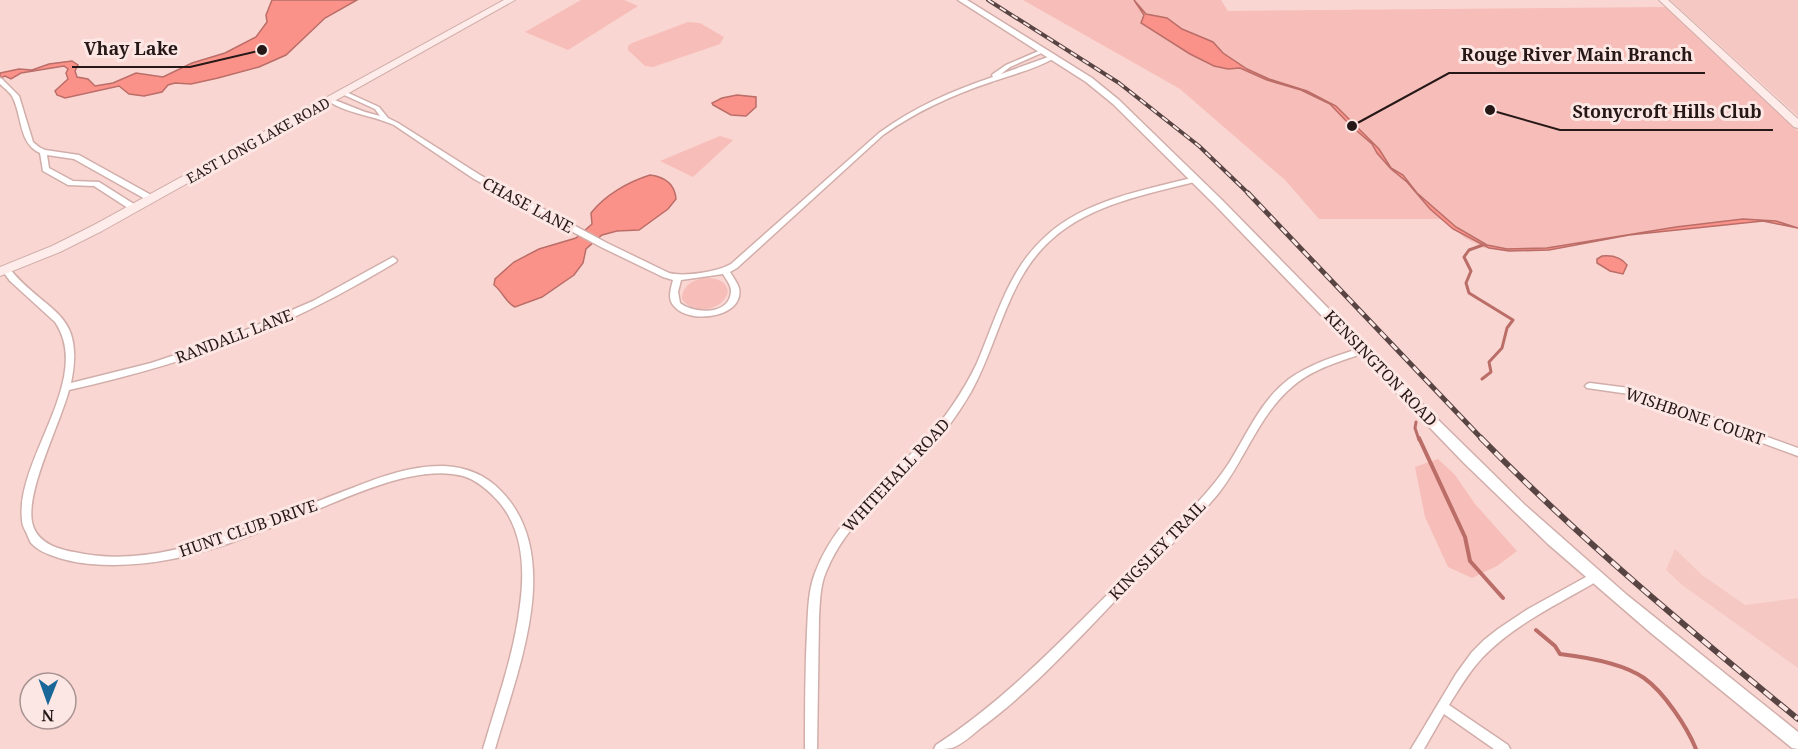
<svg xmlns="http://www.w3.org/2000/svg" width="1798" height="749" font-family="'Noto Serif',serif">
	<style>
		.built { fill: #f5c8c3 }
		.green { fill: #f7bdb8 }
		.water { fill: #fb928a; stroke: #bb6d68; stroke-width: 1.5 }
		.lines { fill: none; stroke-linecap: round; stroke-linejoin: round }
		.stream-far1 { stroke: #bb6d68; stroke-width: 3 }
		.stream { stroke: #bb6d68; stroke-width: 4 }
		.minor-casing { stroke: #d1aeaa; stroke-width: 3 }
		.tertiary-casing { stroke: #d1aeaa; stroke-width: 3 }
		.secondary-casing { stroke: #d1aeaa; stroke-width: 2 }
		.minor { fill: #fff; fill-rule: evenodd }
		.tertiary { fill: #fff; fill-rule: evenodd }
		.secondary { fill: #feecea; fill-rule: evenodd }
		.rail-far2-casing { stroke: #574443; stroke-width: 4 }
		.rail-far1-casing { stroke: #574443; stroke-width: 5 }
		.rail-casing { stroke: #574443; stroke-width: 6 }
		.rail-far2 { stroke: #fde7e4; stroke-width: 2; stroke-dasharray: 7; stroke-linecap: butt }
		.rail-far1 { stroke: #fde7e4; stroke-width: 3; stroke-dasharray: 8; stroke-linecap: butt }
		.rail { stroke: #fde7e4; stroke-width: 4; stroke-dasharray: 10; stroke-linecap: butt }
		.labels { text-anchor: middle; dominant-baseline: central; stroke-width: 6; stroke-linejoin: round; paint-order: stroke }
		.far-street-label { font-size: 14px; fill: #251817; stroke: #fde7e4 }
		.street-label { font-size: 16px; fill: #251817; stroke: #fde7e4 }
		.leader { fill: none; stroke: #251817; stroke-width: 2 }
		.callout-dot { fill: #251817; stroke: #fde7e4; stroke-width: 2 }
		.callout-label { font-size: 18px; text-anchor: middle; font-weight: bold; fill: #251817; stroke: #fde7e4; stroke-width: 6; stroke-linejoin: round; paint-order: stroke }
	</style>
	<rect width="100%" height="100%" fill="#fad6d2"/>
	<g class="built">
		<polygon points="1670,0 1798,0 1798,116"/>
		<polygon points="1675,549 1702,575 1745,605 1798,598 1798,668 1682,585 1666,570"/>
	</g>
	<g class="green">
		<polygon points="581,0 624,0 638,6 568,50 525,32"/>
		<polygon points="1023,0 1221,0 1228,11 1666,7 1798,131 1798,229 1761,221 1645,233 1538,251 1484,248 1465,238 1444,219 1319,219 1285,180 1180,89"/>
		<polygon points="688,22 700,23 724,37 720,44 653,67 645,66 628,50 628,46 632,43"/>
		<polygon points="720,136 733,140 693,177 660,161"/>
		<path d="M 706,278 C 716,278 725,280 728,291 C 724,311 693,316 682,299 C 682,285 694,279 706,278 Z"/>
		<polygon points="1438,459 1455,475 1475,504 1517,551 1497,566 1472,578 1448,567 1425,517 1415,467"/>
	</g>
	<g class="water">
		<polygon points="272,0 357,0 325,18 286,55 259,67 218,78 191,84 175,83 168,85 162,92 144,96 129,94 119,86 65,98 57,95 55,91 68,79 66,73 68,69 64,66 21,73 11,79 5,76 0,78 0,73 19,69 32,70 49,64 72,61 78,65 75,71 77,77 88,79 95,86 113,83 136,73 163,77 192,63 225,53 256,37 267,22 266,15"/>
		<polygon points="1134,0 1146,14 1167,18 1182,29 1213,42 1223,53 1247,69 1269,79 1307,91 1336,106 1379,149 1391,168 1403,175 1417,193 1456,227 1487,245 1507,249 1547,248 1676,227 1743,219 1776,221 1798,228 1763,221 1629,235 1549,250 1509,251 1489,248 1453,229 1430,209 1407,182 1391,169 1377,153 1372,144 1350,125 1330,104 1301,90 1267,80 1240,68 1228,69 1214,66 1190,54 1141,23 1144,15"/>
		<polygon points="737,95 756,97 756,107 746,116 731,115 713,105 712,103 722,98"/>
		<path d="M 650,175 C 665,177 675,184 676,199 L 668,209 L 639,230 L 617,231 L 602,235 L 586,249 L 583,263 L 574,275 L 542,297 L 515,307 C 506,303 503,292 494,285 L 495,279 L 514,262 L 539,249 L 576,238 L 592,224 L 591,213 C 605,195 628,182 650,175 Z"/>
		<path d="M 1602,256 C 1612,255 1621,257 1627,265 L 1623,274 L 1610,271 L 1597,263 L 1597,259 Z"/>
	</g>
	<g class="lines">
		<g class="stream-far1">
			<polyline points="1482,379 1491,372 1489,362 1502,348 1507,328 1513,320 1469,293 1466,283 1471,271 1464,257 1469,250 1483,245"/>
			<polyline points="1416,422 1415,428 1419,440"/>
		</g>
		<g class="stream">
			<polyline points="1419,438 1465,537 1470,561 1503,598"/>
			<path d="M 1536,630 L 1555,646 L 1560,654 C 1585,657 1624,664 1644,678 C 1664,692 1687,727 1696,749"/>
		</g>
		<g class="minor-casing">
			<g id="minor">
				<path d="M 1041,50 L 1046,51 L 1010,67 L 1001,74 L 1051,56 L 1056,57 C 1039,68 1011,75 991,82 C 952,95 917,111 883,135 L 737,268 L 730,272 C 733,277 737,282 739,288 C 745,318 689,325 674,306 C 667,299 671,288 673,280 L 663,277 L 601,247 L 474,179 L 394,125 C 372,115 347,114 327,100 L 328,99 L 332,99 L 365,112 L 380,116 L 375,109 L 342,94 L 342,92 L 344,91 L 379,107 L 388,118 L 398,123 L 480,175 L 607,243 L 669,273 C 684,277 717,272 731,264 L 879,133 C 914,107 952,91 993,77 L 992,75 L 993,74 L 1006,65 ZM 723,274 C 726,279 731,285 731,291 C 730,316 694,314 680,303 L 678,292 L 681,280 Z"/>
				<path d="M 0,78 L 2,79 L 19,96 L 33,142 L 39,147 L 45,150 L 79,155 L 153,196 L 153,200 L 147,200 L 74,159 L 47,155 L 49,168 L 73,181 L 99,182 L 137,206 L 137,210 L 131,210 L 94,186 L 68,185 L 43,171 L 40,153 C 19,144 22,116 13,98 C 11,93 4,88 0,84 Z"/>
				<path d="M 1195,177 L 1198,177 L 1198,181 C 1148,194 1090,204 1051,240 C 1007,279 999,342 971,392 C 957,416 941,438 922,457 C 887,493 845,524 826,572 C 820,586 820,602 819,617 L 817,749 L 805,749 C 805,710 805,670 807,631 C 808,612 808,591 815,573 C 841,503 912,466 952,406 C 961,393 970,378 977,363 C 996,319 1008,270 1045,237 C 1084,200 1145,190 1195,177 Z"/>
				<path d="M 393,257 L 397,260 L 396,262 C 358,285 319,306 279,324 C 211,353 141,374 69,390 C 60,424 26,490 32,522 C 36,542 56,549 74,552 C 125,564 178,551 227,535 C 267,522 307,505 347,490 C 377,478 411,465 444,466 C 466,467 486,475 501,491 C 566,557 516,674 495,749 L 483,749 C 497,701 514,655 520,605 C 525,570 523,530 499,502 C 489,491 477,480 463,476 C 417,464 353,495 311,512 C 283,523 255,534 227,544 C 182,559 139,568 91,564 C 75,563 42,556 31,543 C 31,543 27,535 27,534 C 25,530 22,525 22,520 C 15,459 94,379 55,322 L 10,281 L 2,270 L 3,268 L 9,268 C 46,314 86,310 71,383 L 151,363 L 232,336 L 313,301 Z"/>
				<path d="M 1364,347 L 1368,350 L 1367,352 C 1342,361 1314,368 1293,386 C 1259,414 1245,460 1218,494 C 1185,533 1147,569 1111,605 C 1070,648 1029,692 982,727 C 973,734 963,744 952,748 C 947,749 939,749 934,749 L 936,745 C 999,704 1050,652 1103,599 C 1135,567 1167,535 1198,502 C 1209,490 1220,477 1229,463 C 1247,434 1261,400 1289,379 C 1311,363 1339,355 1364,347 Z"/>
				<polygon points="1590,383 1629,388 1650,395 1798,448 1798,456 1629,394 1587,388 1585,386 1587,384"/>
				<path d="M 1595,572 L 1599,574 L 1600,577 L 1599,580 C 1559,604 1514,624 1482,658 C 1469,672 1459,689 1449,705 L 1508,745 L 1510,749 L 1494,749 L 1444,714 L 1424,749 L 1411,749 L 1456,674 L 1472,652 L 1484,640 L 1498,629 L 1528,609 Z"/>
			</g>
		</g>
		<g class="tertiary-casing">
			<polygon id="tertiary" points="958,0 967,0 1092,78 1119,100 1222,200 1423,405 1525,505 1627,595 1798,732 1798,749 1792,748 1651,633 1548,544 1464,463 1215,205 1113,104 1086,82"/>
		</g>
		<g class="secondary-casing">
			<g id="secondary">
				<polygon points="504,0 515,0 102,231 60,252 0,276 0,267 52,246 94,225"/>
				<polygon points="1659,0 1668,0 1798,119 1798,128 1794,127"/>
			</g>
		</g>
		<use href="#minor" class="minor"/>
		<use href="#tertiary" class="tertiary"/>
		<use href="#secondary" class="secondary"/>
		<g class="rail-far2-casing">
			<polyline id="rail-far2" points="988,0 1119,83 1199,146 1250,195"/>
		</g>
		<g class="rail-far1-casing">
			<polyline id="rail-far1" points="1248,193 1483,440"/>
		</g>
		<g class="rail-casing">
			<path id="rail" d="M 1481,438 C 1580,539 1689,630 1798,719"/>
		</g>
		<use href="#rail-far2" class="rail-far2"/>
		<use href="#rail-far1" class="rail-far1"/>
		<use href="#rail" class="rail"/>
	</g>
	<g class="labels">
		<g class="far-street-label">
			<text transform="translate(258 140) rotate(-29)">EAST LONG LAKE ROAD</text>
		</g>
		<g class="street-label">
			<text transform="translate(528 205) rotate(28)">CHASE LANE</text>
			<text transform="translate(234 336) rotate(-21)">RANDALL LANE</text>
			<text transform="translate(1381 368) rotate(46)">KENSINGTON ROAD</text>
			<text transform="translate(1695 416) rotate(19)">WISHBONE COURT</text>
			<text transform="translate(896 475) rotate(-47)">WHITEHALL ROAD</text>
			<text transform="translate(248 528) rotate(-19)">HUNT CLUB DRIVE</text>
			<text transform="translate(1157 550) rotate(-46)">KINGSLEY TRAIL</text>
		</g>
	</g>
	<path class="leader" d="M262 50L190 67H72M1352 126L1449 73H1705M1490 110L1560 130H1773"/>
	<g class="callout-dot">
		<circle cx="262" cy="50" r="6"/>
		<circle cx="1352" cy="126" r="6"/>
		<circle cx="1490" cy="110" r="6"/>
	</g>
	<g class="callout-label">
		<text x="131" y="55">Vhay Lake</text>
		<text x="1577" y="61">Rouge River Main Branch</text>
		<text x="1667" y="118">Stonycroft Hills Club</text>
	</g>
	<g transform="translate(48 701) rotate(181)"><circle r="28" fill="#fde7e4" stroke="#a79492" stroke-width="1.5"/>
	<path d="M0-4.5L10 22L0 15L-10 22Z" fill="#196799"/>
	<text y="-9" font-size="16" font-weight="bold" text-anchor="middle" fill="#251817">N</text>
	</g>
</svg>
